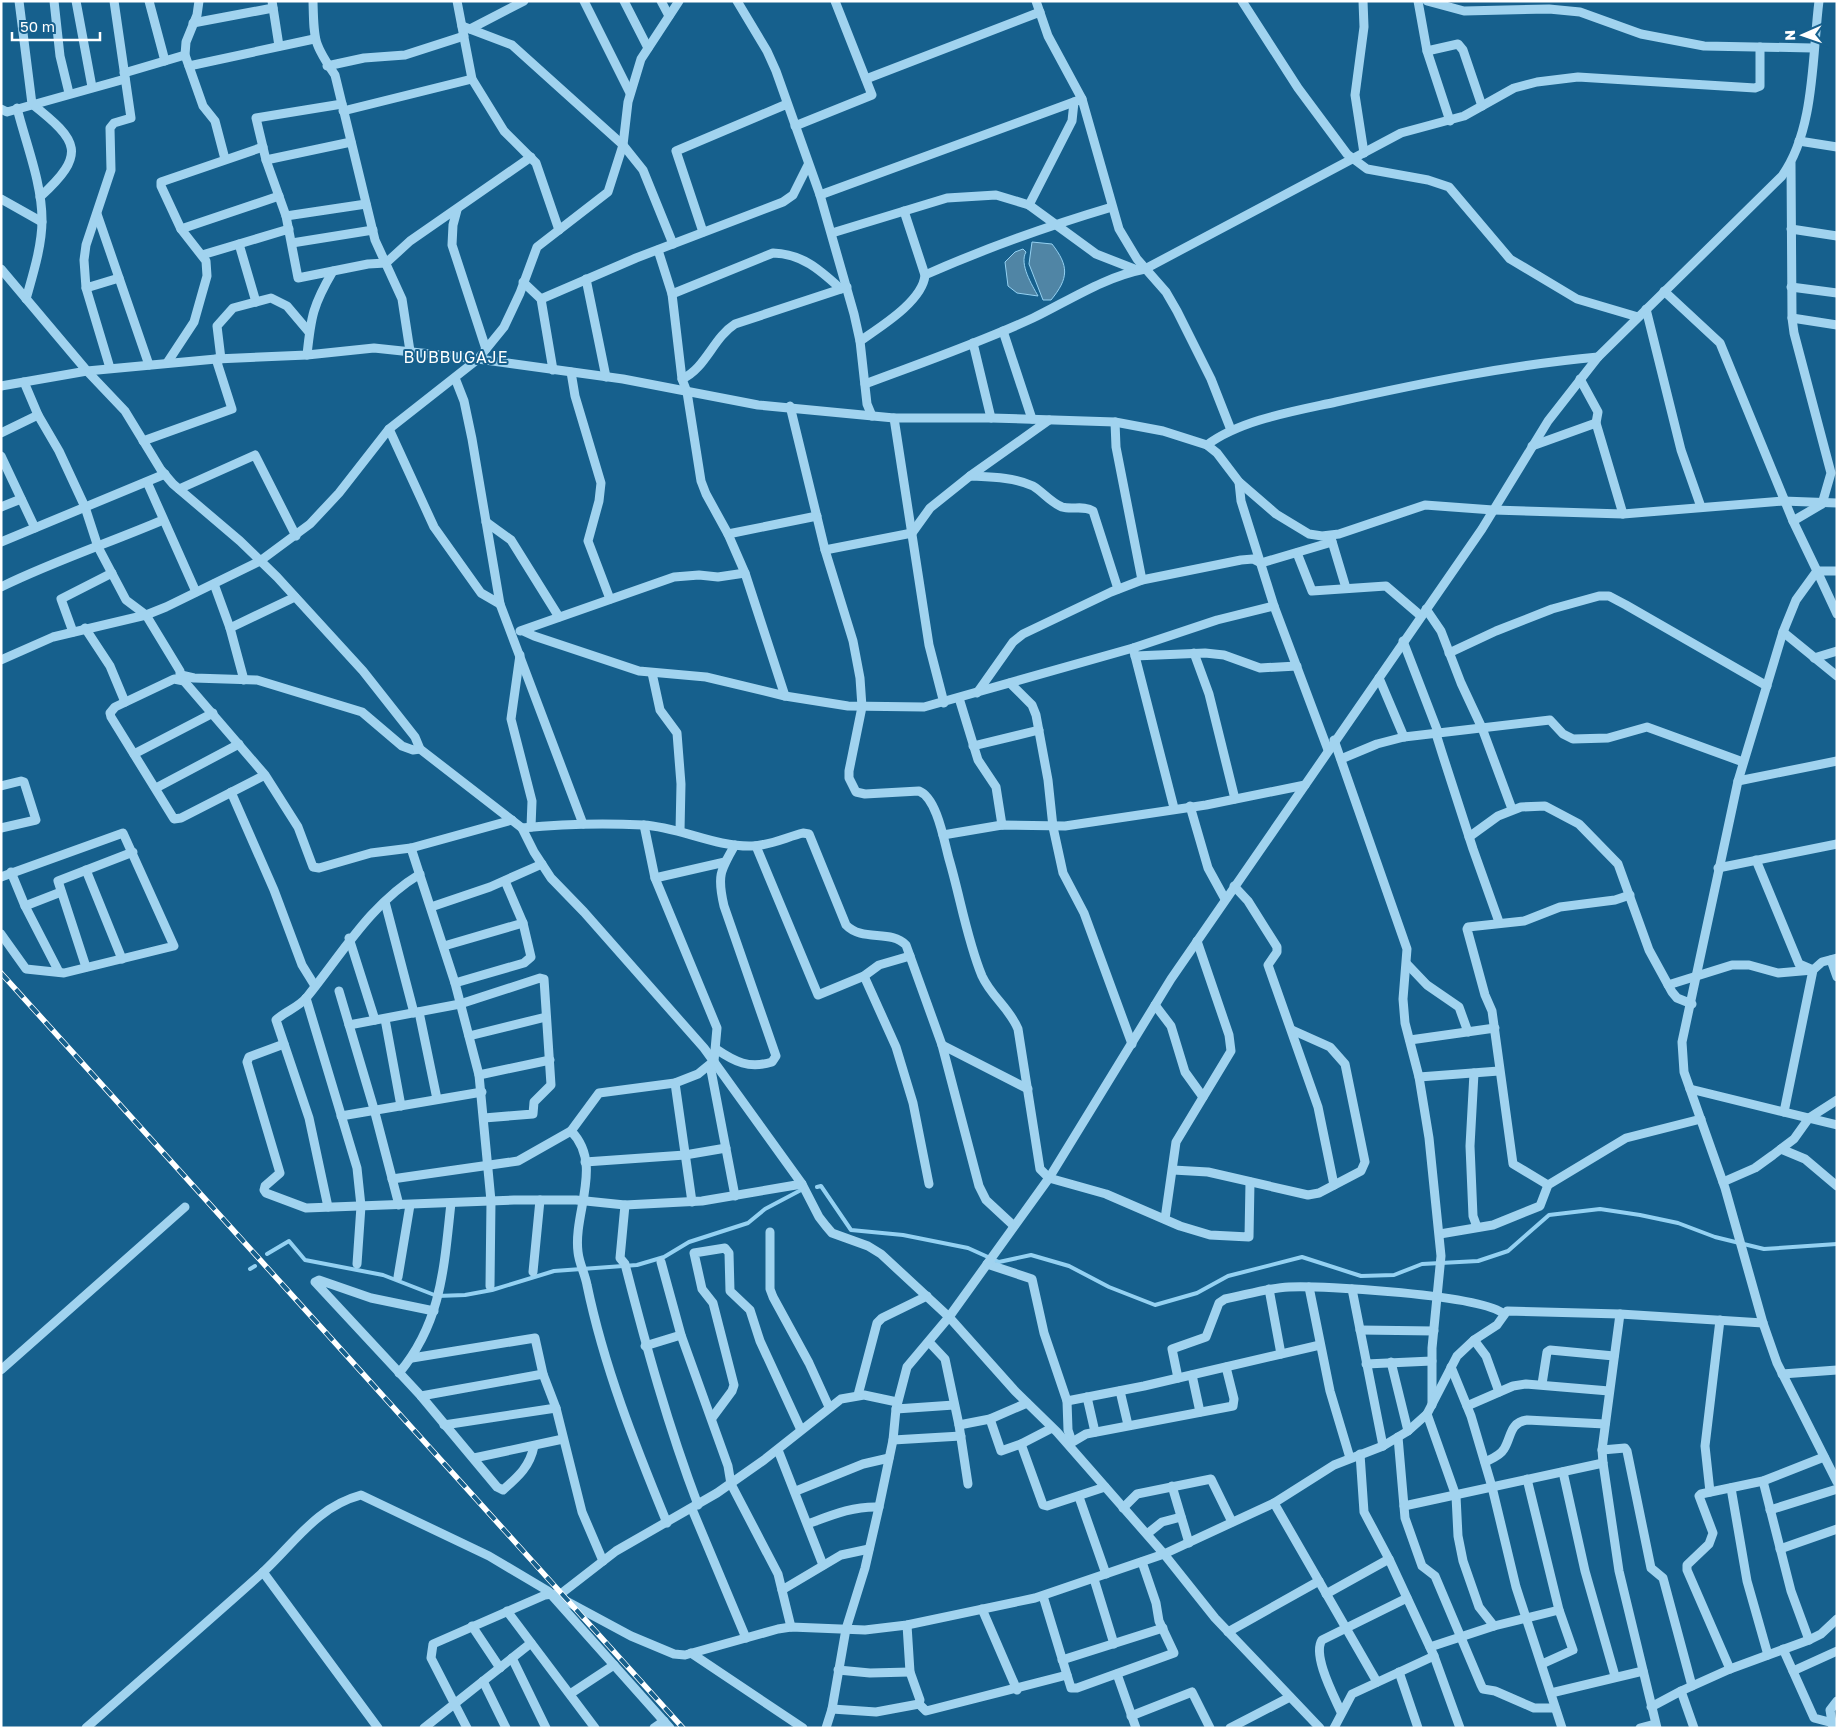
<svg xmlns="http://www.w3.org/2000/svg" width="1838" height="1729" font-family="'Golos Text',sans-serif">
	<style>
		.water { fill: #5085a5; stroke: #94d1f2 }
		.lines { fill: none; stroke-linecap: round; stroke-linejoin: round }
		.stream { stroke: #94d1f2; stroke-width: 4 }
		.minor { stroke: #a1d3ef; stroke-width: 9 }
		.rail-casing { stroke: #fff; stroke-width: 5.5 }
		.rail { stroke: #16608d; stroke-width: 4; stroke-dasharray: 11; stroke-linecap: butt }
		.labels { text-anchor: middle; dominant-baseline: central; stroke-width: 4; stroke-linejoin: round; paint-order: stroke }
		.quarter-label { font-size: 16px; letter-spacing: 1px; fill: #fff; stroke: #16608d }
	</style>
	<rect width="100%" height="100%" fill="#16608d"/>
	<g class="water">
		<path d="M 1032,242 L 1052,244 C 1069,266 1069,278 1051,300 L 1043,300 L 1029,264 Z"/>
		<path d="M 1023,249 L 1026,252 C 1019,264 1032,285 1038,296 L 1017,293 L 1008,286 L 1005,262 L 1015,252 Z"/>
	</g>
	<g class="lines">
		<g class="stream">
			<polyline points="817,1187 821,1186 851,1230 903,1235 968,1248 999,1262 1031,1255 1069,1266 1109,1287 1155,1305 1197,1293 1228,1276 1302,1257 1361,1276 1394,1275 1422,1264 1478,1261 1508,1251 1549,1215 1600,1209 1640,1215 1678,1223 1715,1237 1764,1249 1837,1244"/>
			<polyline points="267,1254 289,1241 305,1260 383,1275 437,1296 465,1295 492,1290 554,1271 637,1265 664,1257 689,1242 748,1223 765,1209 801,1190"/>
			<polyline points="250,1269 255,1266"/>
		</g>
		<g class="minor">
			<path d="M 19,1 L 32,104 C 79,141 87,154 40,197"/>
			<polyline points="54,1 60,56 69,93"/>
			<polyline points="76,1 92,87"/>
			<polyline points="149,1 165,61"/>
			<polyline points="199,1 197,15 186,42 185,55 203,106 215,121 225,159"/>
			<polyline points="272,1 279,46"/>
			<path d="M 313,1 C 314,40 313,43 335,75 L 375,240 L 402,299 L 410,351"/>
			<polyline points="457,1 472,79 504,131 536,163 559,230"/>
			<polyline points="584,1 630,93"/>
			<polyline points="624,1 648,48"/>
			<polyline points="661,1 669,16"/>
			<polyline points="737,1 767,51 776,71 820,195 854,314 860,341 867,404 872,416"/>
			<polyline points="1036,1 1048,36 1082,99 1119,229 1137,259 1166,292 1177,311 1211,379 1231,430"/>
			<polyline points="1242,1 1298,88 1347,154 1367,169 1428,180 1449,187 1510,259 1577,299 1638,317"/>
			<polyline points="1363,1 1364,27 1355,95 1364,153"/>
			<polyline points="1418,1 1427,51 1450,121"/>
			<polyline points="1427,1 1464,11 1549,9 1580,12 1641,34 1704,46 1813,48"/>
			<polyline points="193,23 273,8"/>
			<polyline points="462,26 512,45 623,145 643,170 673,244"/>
			<polyline points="470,29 524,1"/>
			<polyline points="1427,51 1458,44 1463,50 1482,106"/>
			<polyline points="189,66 314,39"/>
			<polyline points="327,66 364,58 405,55 464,36"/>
			<polyline points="124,73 185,55"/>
			<polyline points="866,79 1040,12"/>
			<polyline points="342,104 256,118 266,160 286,216 298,278 368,264 386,263 410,241 531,157"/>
			<path d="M 17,108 C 26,144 42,183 42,220 C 42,246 33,274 26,299"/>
			<polyline points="1,109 7,112 125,79"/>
			<polyline points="343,111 472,79"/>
			<polyline points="795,126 872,95 835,1"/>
			<polyline points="1799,141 1837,147"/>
			<polyline points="266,160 351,142"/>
			<polyline points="1791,163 1792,318 1794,333 1831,473 1822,504 1793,521 1817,571 1796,600 1783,632 1738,781 1682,1042 1684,1072 1725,1188 1763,1323 1777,1363 1837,1482"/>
			<polyline points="820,195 1082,99"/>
			<polyline points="1,199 42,222"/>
			<polyline points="1029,205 1072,121 1074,102"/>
			<polyline points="457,210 453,225 452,245 486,349"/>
			<polyline points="97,214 149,365"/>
			<polyline points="286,216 366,204"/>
			<polyline points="181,229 279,196"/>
			<polyline points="1791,229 1837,236"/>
			<polyline points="703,232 676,151 787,104"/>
			<polyline points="832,233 947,198 996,195 1029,205 1096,254 1137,270"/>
			<polyline points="292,243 373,230"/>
			<polyline points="239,244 256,302"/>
			<polyline points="658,250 672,294 682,379 687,392 701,481 706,494 728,534 745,573 785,696"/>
			<polyline points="202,255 289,229"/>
			<polyline points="1,269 87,371 125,411 161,470 173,484 240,541 277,577 363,671 415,737 420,749 522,828 534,852 551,878 584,912 704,1048 802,1184 819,1217 826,1226 832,1233 868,1246 881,1254 949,1317 1015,1391 1057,1432 1164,1554 1215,1618 1320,1728"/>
			<path d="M 925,275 C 986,248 1048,226 1112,207"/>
			<polyline points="586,279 606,377"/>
			<polyline points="523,282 541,299 553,370"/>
			<polyline points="1791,287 1837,293"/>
			<polyline points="86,288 119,278"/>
			<polyline points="1664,291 1720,343 1793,521"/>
			<path d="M 672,294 L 773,253 C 803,254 820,270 841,289"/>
			<polyline points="541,299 636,258 783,202 793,195 808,165"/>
			<polyline points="1646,309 1681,450 1701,507"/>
			<polyline points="1792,318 1837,325"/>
			<polyline points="1003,331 1032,419"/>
			<path d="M 860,341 C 880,327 923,301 925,275 L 904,211"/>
			<polyline points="973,343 991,418"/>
			<path d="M 307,355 C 311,316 313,305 333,271"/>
			<polyline points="221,359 217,326 233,308 271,298 287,306 309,332"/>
			<polyline points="167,363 194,322 207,276 206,261 181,229 161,186 161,182 263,147"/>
			<polyline points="110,368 86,288 84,260 86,245 111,170 110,128 114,123 131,118 114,1"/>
			<polyline points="571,372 575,396 601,483 599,501 588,541 610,599"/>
			<polyline points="455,378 464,401 472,439 500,604 583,824"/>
			<path d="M 682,379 C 706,368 713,338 735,324 L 847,287"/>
			<polyline points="1580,379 1598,412 1596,423 1623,514"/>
			<polyline points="24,382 38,415 59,451 85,507 98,547 126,600 146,615 180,671 180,679"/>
			<path d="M 865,384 C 921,363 979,343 1033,318 C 1070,300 1104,277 1145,269 L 1401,133 L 1464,116 L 1514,88 L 1537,82 L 1578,77 L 1755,88 L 1760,86 L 1760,47"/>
			<polyline points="1,386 87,371 216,359 307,355 374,348 478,359 623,379 758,405 894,418 991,418 1115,422 1163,431 1207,445 1217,453 1239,482 1276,514 1309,534 1322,536 1339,534 1425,505 1493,510 1623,514 1783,501 1837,503"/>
			<path d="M 790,406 L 825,550 L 853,641 L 860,678 L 862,707 L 849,771 L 849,778 L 856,792 L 865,794 L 919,791 C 937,798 944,841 949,859 C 960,896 967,940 982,976 C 991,996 1010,1009 1018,1029 L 1040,1169 L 1049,1178 L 1106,1194 L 1180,1226 L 1210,1235 L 1249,1237 L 1250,1182"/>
			<polyline points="894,418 929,645 944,703"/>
			<polyline points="1115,422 1116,447 1142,580"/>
			<polyline points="389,429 434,527 481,593 500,604"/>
			<polyline points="1,433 38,415"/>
			<polyline points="143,441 232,409 216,359"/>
			<path d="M 1207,445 C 1240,420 1295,411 1336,402 C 1422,383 1510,365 1598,357"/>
			<polyline points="1532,446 1596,423"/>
			<polyline points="1,456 35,528"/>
			<path d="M 970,476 C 990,477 1014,477 1033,486 C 1043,492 1050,502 1062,507 C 1072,510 1084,505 1093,511 L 1118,589"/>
			<polyline points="147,482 196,592"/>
			<polyline points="1239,482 1241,501 1274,606 1328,750"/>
			<polyline points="179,489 255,455 296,536"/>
			<polyline points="1,507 21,499"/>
			<polyline points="486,522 511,540 559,617"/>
			<polyline points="728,534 817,516"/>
			<polyline points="1331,538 1346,588"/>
			<polyline points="1,542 165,474"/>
			<polyline points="825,550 912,533 930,508 970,476 1049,420"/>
			<polyline points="1297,553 1312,591 1386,586 1421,616"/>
			<polyline points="1837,571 1817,571 1837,614"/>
			<polyline points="214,584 230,628 244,680"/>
			<path d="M 1,587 C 54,561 109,543 163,520"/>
			<polyline points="1426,609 1441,631 1461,683 1482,728 1512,809"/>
			<polyline points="85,628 110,666 125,702"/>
			<polyline points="230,628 295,597"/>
			<polyline points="520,631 674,577 699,575 718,577 745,573"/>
			<polyline points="523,631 534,636 639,671 706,677 785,696 848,706 924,707 1133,648 1217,620 1274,606"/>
			<polyline points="73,632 61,599 112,573"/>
			<polyline points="1783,632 1837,676"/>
			<polyline points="1403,641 1438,732 1437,737 1442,753 1473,849 1499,922"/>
			<polyline points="1133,648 1174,808"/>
			<polyline points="1194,653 1209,694 1235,799"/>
			<polyline points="1449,653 1496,631 1552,609 1599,596 1609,596 1626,605 1767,686"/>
			<polyline points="520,655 511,719 532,801 531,827"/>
			<polyline points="1135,656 1205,653 1224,655 1260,668 1297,666"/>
			<polyline points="1814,658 1837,651"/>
			<polyline points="1,660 53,637 146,615 166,607 260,561 310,524 339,493 389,429 478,359 504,327 520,293 537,247 608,192 623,145 628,102 641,59 679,1"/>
			<polyline points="652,673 660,710 677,733 681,784 680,831"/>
			<polyline points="181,675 194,678 257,680 362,712 402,746 413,750 420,749"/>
			<polyline points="1379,678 1404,737"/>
			<polyline points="1010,683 1032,705 1036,715 1048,780 1053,827 1063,873 1084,913 1132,1044"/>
			<polyline points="977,693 1013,642 1023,634 1111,592 1142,580 1241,560 1253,559 1261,563 1332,542"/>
			<polyline points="959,698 978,760 996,787 1002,825"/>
			<polyline points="1334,740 1407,949 1403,999 1405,1023 1419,1077 1429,1138 1441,1256 1432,1348 1432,1405"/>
			<polyline points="973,746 1039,730"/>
			<polyline points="134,754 213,713"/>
			<polyline points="1341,759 1377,744 1404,737 1550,720 1563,734 1573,739 1608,738 1647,727 1743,762"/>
			<polyline points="265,775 181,818 174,819 111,717 110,713 115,707 174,679 184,681 265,775 298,827 313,867 319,868 371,853 411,848 512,820"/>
			<polyline points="1738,781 1837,761"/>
			<polyline points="1,786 21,781 24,782 36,820 1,828"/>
			<polyline points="156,788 239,744"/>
			<polyline points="231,792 274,890 302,965 315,986"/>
			<polyline points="1190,806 1208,868 1225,899"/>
			<path d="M 522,828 C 562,824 603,823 643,825 C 680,827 714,847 752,846 C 768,846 787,837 803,833 L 809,834 L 846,925 C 862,942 891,929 906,945 L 942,1045 L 979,1186 L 986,1200 L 1014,1226"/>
			<polyline points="943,835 1002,825 1065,826 1206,805 1305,785"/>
			<polyline points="1469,837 1498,816 1521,807 1545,806 1579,824 1618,864 1649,950 1672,992 1677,998 1692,1004"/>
			<polyline points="756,846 818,995 864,976 879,965 910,956"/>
			<polyline points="411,848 455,983 479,1075 491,1201 490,1286"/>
			<polyline points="1756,860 1799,964 1813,970"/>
			<polyline points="1718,868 1837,844"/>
			<polyline points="86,870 122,959"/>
			<polyline points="11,872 25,906 59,972"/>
			<polyline points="1,877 123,833 174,946 64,973 26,969 1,934"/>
			<polyline points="655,878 725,862"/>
			<polyline points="1234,886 1248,901 1277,947 1277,952 1268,965 1318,1107 1334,1185"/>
			<polyline points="385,902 414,1013"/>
			<polyline points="25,906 61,892"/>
			<polyline points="431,907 490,887 542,864"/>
			<polyline points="349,938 375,1020"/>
			<polyline points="444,946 523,923"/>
			<polyline points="1831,960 1837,977"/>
			<polyline points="1407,964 1427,985 1459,1007 1468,1032"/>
			<polyline points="86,967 58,881 133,852"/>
			<polyline points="864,976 896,1047 913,1103 929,1184"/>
			<polyline points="455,983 524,963 531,957 523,923 505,881"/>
			<polyline points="1668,985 1732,965 1749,965 1778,973 1813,970"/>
			<polyline points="339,991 374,1109 399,1205"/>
			<polyline points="306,998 357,1168 361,1206 357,1264"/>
			<polyline points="1155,1005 1171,1026 1185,1072 1203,1097"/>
			<polyline points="419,1012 437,1099"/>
			<polyline points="385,1019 401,1106"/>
			<polyline points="349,1025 460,1004 540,978 544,979 551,1085 534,1102 533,1114 484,1118"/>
			<polyline points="469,1036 546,1017"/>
			<polyline points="1410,1040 1495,1028"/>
			<polyline points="284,1044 249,1057 247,1062 280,1173 265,1186 264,1190 266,1193 306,1208 514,1200 576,1200 625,1205 702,1201 802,1184"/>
			<polyline points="942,1045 1028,1089"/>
			<path d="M 716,1049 C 735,1062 749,1069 772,1062 L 776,1056 L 724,906 C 717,876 720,871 735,845"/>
			<polyline points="710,1065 735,1196"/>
			<polyline points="1474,1073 1470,1146 1473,1216 1477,1227"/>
			<polyline points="479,1075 550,1060"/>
			<polyline points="1419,1077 1499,1071"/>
			<polyline points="675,1083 692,1202"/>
			<polyline points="1690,1089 1837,1125"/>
			<polyline points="1784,1112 1813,970 1822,962 1837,958"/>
			<polyline points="341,1116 482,1092"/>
			<path d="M 571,1131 C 604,1164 573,1213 578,1252 C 579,1263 585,1274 587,1285 C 604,1367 635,1445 667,1523"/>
			<polyline points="1781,1149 1805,1159 1837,1186"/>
			<polyline points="585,1162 685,1155 726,1148"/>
			<polyline points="1173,1170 1208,1172 1308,1195 1319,1193 1361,1171 1365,1162 1345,1064 1330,1047 1292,1030"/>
			<polyline points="392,1179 518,1161 571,1131 599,1093 675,1083 698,1074 714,1061 717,1028 655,878 644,825"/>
			<polyline points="1723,1182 1755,1168 1773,1155 1794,1139 1809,1118 1837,1100"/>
			<polyline points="1548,1185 1513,1164 1492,1011 1485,995 1467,929 1468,927 1524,921 1560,907 1615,900 1630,895"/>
			<path d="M 625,1205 L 620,1258 L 625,1264 C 646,1346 668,1426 698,1505"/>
			<path d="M 328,1207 L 309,1118 L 276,1020 C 285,1011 298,1008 307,997 C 342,954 370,904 420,874"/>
			<polyline points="1165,1219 1176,1142 1231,1051 1229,1035 1197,941"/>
			<polyline points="770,1232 770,1289 773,1297 809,1363 829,1407"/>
			<polyline points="1440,1234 1493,1225 1540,1206 1548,1185 1626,1138 1701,1119"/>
			<polyline points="661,1262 681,1335 728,1466 731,1484 778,1574 791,1627"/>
			<polyline points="987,1264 1032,1279 1044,1333 1067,1401 1068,1430 1072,1442"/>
			<polyline points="533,1272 540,1200"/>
			<polyline points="398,1277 410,1205"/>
			<polyline points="1309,1287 1330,1391 1350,1458"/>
			<polyline points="1269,1289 1281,1354"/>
			<polyline points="1352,1289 1383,1446"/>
			<path d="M 434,1311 L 371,1298 L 319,1280 L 315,1282 L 421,1396 L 497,1487 L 503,1490 C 519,1476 530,1466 534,1446"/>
			<polyline points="1620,1314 1602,1450 1603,1463 1619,1571 1657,1728"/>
			<polyline points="1360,1330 1434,1331"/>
			<polyline points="1474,1340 1486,1356 1499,1392"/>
			<polyline points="929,1342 945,1359 959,1425 968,1484"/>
			<polyline points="645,1346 681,1335"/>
			<polyline points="412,1358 535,1338 543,1374 556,1408 582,1512 603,1561"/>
			<polyline points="1391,1362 1408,1431"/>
			<polyline points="1366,1364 1432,1361"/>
			<polyline points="1451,1367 1471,1416 1492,1487 1516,1587 1562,1728"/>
			<polyline points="1,1370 185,1207"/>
			<path d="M 399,1373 C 442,1322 444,1266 451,1203"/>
			<polyline points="1782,1374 1837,1370"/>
			<polyline points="1192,1375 1200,1412"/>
			<path d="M 1178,1378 L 1172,1349 L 1206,1337 L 1219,1303 L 1225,1299 C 1246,1295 1267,1288 1289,1287 C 1323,1285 1482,1295 1504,1314"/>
			<polyline points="1542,1384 1547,1352 1550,1350 1614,1356"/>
			<polyline points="1120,1391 1128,1425"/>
			<polyline points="858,1395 877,1323 882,1318 927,1296"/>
			<polyline points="421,1396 543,1374"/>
			<polyline points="1087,1397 1095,1432"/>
			<polyline points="1067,1401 1144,1386 1320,1345"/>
			<polyline points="1467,1406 1513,1386 1526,1384 1609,1391"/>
			<polyline points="896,1409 954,1405"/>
			<polyline points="1427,1414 1456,1496 1458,1536 1463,1561 1479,1607 1494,1626"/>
			<polyline points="712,1418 732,1391 734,1385 713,1303 702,1289 694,1253 725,1248 729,1253 730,1291 750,1310 760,1341 801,1430"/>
			<polyline points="990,1419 1001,1451 1021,1444 1052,1428"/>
			<polyline points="444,1425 556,1408"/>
			<polyline points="959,1425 990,1419 1027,1403"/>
			<polyline points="1398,1437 1405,1518 1422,1566 1435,1576 1481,1685 1483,1689 1495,1691 1534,1708 1555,1708"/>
			<polyline points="893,1440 961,1436"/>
			<polyline points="1021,1444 1043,1505 1047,1506 1105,1487"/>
			<polyline points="1069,1444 1086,1434 1233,1406 1234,1399 1226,1367"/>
			<polyline points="778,1450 823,1565"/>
			<polyline points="1602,1450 1625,1448 1627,1451 1651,1568 1663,1578 1692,1686"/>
			<polyline points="1360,1454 1364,1512 1389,1559 1434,1656 1460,1728"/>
			<polyline points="474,1458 563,1439"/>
			<path d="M 1485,1462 C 1491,1459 1500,1456 1504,1449 C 1512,1436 1509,1423 1527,1420 L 1605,1424"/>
			<polyline points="1563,1472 1585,1571 1615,1676"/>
			<polyline points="1527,1479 1559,1610 1573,1650 1542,1664"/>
			<polyline points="1763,1481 1791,1591 1809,1640"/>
			<polyline points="1172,1486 1189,1543"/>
			<polyline points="1731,1488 1747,1581 1768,1655"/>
			<polyline points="796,1491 863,1464 889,1458"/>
			<polyline points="1710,1492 1705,1446 1720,1320"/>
			<polyline points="1079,1497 1106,1574"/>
			<polyline points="1274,1503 1377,1682"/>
			<polyline points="1404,1506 1603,1463"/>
			<polyline points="1123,1508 1137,1494 1211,1479 1232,1522"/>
			<polyline points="692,1509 746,1638"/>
			<polyline points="1770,1510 1837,1489"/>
			<path d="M 808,1524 C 832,1515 853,1506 879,1507"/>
			<polyline points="1147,1534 1162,1522 1181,1517"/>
			<polyline points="1780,1549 1837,1529"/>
			<polyline points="263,1572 378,1728"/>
			<polyline points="1094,1579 1114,1644"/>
			<polyline points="782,1590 841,1555 869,1549"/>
			<polyline points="1326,1594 1389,1559"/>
			<polyline points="558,1596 616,1551 717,1493 764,1460 841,1399 864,1395 897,1402"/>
			<polyline points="1043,1596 1071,1688 1077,1688 1174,1653 1159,1621 1156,1603 1142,1562"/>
			<polyline points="982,1609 1017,1690"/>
			<polyline points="507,1611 595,1728"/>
			<polyline points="907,1625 910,1672 920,1700 919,1704 926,1711 1067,1675"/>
			<polyline points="472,1626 500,1668"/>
			<polyline points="1228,1632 1319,1581"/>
			<polyline points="1430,1647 1494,1626 1559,1610"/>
			<polyline points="1783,1649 1814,1718 1833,1723"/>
			<polyline points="691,1653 803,1728"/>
			<polyline points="512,1658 546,1728"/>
			<polyline points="1062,1660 1163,1628"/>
			<polyline points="1730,1669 1687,1570 1687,1565 1709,1544 1713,1533 1699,1496 1701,1494 1763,1481 1824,1457"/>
			<polyline points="838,1670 870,1673 910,1672"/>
			<polyline points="1793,1671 1837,1651"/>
			<polyline points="1399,1672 1418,1728"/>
			<polyline points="1117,1674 1136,1728"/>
			<polyline points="483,1681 506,1728"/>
			<polyline points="1681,1691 1694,1728"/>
			<polyline points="1551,1693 1643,1671"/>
			<polyline points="570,1694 614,1665"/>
			<polyline points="1651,1707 1681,1691 1730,1669 1809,1640 1821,1634 1837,1619"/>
			<polyline points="832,1709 876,1712 919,1704"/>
			<path d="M 1341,1712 C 1334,1696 1312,1655 1322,1640 L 1407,1598"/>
			<polyline points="1131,1716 1192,1692 1210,1728"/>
			<path d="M 86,1728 C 145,1676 203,1626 261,1574 C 294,1544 316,1507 361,1495 L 489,1556 L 548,1591 L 670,1728"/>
			<polyline points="424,1728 531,1643"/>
			<polyline points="467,1728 431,1658 433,1644 545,1595 553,1594 631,1636 674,1654 685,1655 778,1629 791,1627 865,1630 907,1625 1035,1598 1164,1554 1274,1503 1334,1465 1383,1446 1408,1431 1427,1414 1457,1356 1474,1340 1497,1325 1507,1311 1620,1314 1763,1323"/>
			<polyline points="654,1728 664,1721"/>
			<path d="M 826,1728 L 832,1709 L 846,1629 L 865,1568 L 879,1507 L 893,1440 L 896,1409 L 907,1367 L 949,1317 L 1049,1178 L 1171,979 L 1482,529 L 1548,421 L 1598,357 L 1782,176 C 1815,130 1812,56 1819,1"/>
			<polyline points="1230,1728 1290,1697"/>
			<polyline points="1334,1728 1352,1694 1434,1656"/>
			<polyline points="1640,1728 1655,1724"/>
			<polyline points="1833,1728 1830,1710 1837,1701"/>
		</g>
		<g class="rail-casing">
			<polyline id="rail" points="1,973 683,1728"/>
		</g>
		<use href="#rail" class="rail"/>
	</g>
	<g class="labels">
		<g class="quarter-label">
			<text x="456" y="357">BUBBUGAJE</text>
		</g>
	</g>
	<rect width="1838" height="1729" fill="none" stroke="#ffffff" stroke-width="5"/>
	<g transform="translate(1803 35) rotate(268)" stroke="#16608d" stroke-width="4" paint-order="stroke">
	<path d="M0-4L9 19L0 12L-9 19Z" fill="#ffffff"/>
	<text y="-8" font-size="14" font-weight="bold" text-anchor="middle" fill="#ffffff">N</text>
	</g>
	<path d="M12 32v8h88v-8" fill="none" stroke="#ffffff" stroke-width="2.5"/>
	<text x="20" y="32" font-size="15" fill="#ffffff" stroke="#16608d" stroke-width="4" paint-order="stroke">50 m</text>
</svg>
